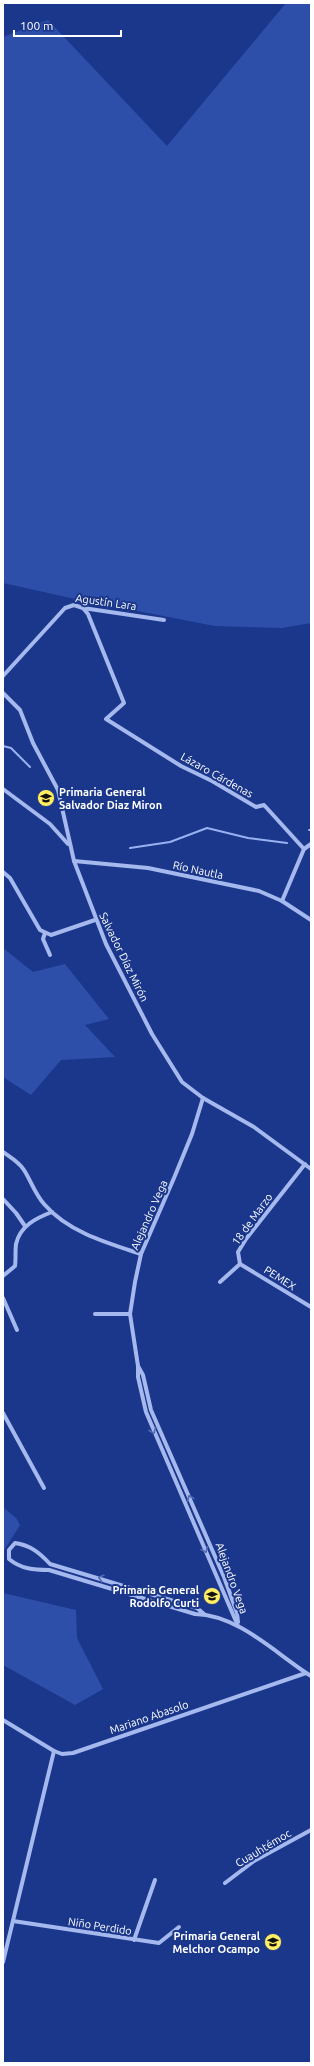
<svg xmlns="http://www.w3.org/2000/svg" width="314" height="2066" font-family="Ubuntu,sans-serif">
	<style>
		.green { fill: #2d4faa }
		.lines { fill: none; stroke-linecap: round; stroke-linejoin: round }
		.stream { stroke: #98b1f0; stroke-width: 2 }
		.street { stroke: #a5b9ee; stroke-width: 4 }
		.oneway { stroke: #526bb3 }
		.labels { text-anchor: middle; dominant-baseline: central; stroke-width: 4; stroke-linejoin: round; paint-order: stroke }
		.street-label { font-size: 11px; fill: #fff; stroke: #1a378c }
		.poi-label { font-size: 11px; font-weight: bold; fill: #fff; stroke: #1a378c; text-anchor: end }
	</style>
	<rect width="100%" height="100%" fill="#1a378c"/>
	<g class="green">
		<polygon points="286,3 311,3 311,623 282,628 215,626 75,599 3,583 3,37 48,20 167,146"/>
		<polygon points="3,948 33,972 65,964 109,1019 85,1025 115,1057 61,1060 31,1095 3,1077"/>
		<polygon points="3,1507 16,1518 20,1525 3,1552"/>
		<polygon points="3,1593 76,1610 77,1638 103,1689 75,1705 3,1665"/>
	</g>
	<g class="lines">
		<g class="stream">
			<polyline points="3,746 11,748 30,767"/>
			<polyline points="309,830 311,830"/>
			<polyline points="130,848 170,842 207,828 248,838 287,843"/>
		</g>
		<g class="street">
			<polyline points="83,608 88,614 124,703 106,719 181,766 212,781 256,807 264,805 304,849 282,901"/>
			<polyline points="3,676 65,608 74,605 83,608 164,620"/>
			<polyline points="3,693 20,710 33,743 58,790 74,861 106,944 152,1034 182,1082 203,1098 254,1127 311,1169"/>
			<polyline points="3,789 50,824 68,844"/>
			<polyline points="304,849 311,844"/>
			<polyline points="74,861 148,868 259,891 282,901 311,920"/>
			<polyline points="3,872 10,878 40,930 51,935 95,920"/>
			<polyline points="45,933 43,939 50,955"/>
			<polyline points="203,1098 192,1134 174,1178 141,1254 135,1282 130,1314 138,1366 138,1377 146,1412 238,1626"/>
			<path d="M 3,1152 C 10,1157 19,1162 24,1170 C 31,1181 35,1194 44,1204 C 68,1232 107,1243 141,1254"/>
			<polyline points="3,1199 16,1213 25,1226"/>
			<polyline points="240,1264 311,1307"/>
			<path d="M 3,1276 L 15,1266 C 16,1259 15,1252 16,1244 C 20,1226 36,1218 52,1212"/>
			<polyline points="220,1282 240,1264 238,1252 246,1239 305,1164"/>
			<polyline points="3,1298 17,1330"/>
			<polyline points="95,1314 130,1314"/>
			<polyline points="138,1366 143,1375 151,1410 224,1577 237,1613 238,1622"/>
			<polyline points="3,1413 44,1488"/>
			<path d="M 204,1614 L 197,1608 L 50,1564 C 40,1553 30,1545 15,1543 L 9,1550 L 9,1559 C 21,1569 34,1570 49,1570 L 195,1614 C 239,1615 276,1654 311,1676"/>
			<polyline points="3,1720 54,1751 62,1754 73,1753 306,1673"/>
			<polyline points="225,1883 254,1861 311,1830"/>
			<polyline points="13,1921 159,1943 179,1927"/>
			<polyline points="134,1940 155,1880"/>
			<polyline points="3,1962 54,1751"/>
		</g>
	</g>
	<defs><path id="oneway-chevron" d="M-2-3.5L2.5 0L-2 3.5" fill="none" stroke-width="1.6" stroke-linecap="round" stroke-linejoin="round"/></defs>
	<g class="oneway">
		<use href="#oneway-chevron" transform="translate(153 1431) rotate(68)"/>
		<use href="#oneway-chevron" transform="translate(190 1498) rotate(-114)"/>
		<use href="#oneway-chevron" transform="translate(205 1550) rotate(67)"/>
		<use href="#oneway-chevron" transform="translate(101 1578) rotate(-163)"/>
	</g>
	<defs>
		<g id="school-disc" transform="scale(0.9)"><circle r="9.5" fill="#ffee62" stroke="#1a378c"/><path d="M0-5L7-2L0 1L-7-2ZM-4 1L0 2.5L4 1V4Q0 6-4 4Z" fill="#111"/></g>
	</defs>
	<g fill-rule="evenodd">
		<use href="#school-disc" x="46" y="798"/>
		<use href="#school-disc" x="212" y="1596"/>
		<use href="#school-disc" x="273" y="1942"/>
	</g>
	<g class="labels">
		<g class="street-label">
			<text transform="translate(106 602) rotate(8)">Agustín Lara</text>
			<text transform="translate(217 775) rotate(29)">Lázaro Cárdenas</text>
			<text transform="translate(198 870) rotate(12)">Río Nautla</text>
			<text transform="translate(124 957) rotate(64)">Salvador Díaz Mirón</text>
			<text transform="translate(149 1215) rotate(-66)">Alejandro Vega</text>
			<text transform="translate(252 1219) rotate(-54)">18 de Marzo</text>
			<text transform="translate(280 1278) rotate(32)">PEMEX</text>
			<text transform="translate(232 1578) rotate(70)">Alejandro Vega</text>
			<text transform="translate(149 1717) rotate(-19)">Mariano Abasolo</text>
			<text transform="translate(263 1848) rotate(-31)">Cuauhtémoc</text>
			<text transform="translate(100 1926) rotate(9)">Niño Perdido</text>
		</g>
		<g class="poi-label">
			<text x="59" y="792" text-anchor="start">Primaria General<tspan x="59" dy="13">Salvador Diaz Miron</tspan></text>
			<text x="199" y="1590">Primaria General<tspan x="199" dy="13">Rodolfo Curti</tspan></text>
			<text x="260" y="1936">Primaria General<tspan x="260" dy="13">Melchor Ocampo</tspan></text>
		</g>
	</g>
	<rect width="314" height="2066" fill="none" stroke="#ffffff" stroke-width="8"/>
	<path d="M14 30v6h107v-6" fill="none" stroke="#ffffff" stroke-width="2"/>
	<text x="20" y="30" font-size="12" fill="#ffffff" stroke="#1a378c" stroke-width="3" paint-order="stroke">100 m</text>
</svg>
